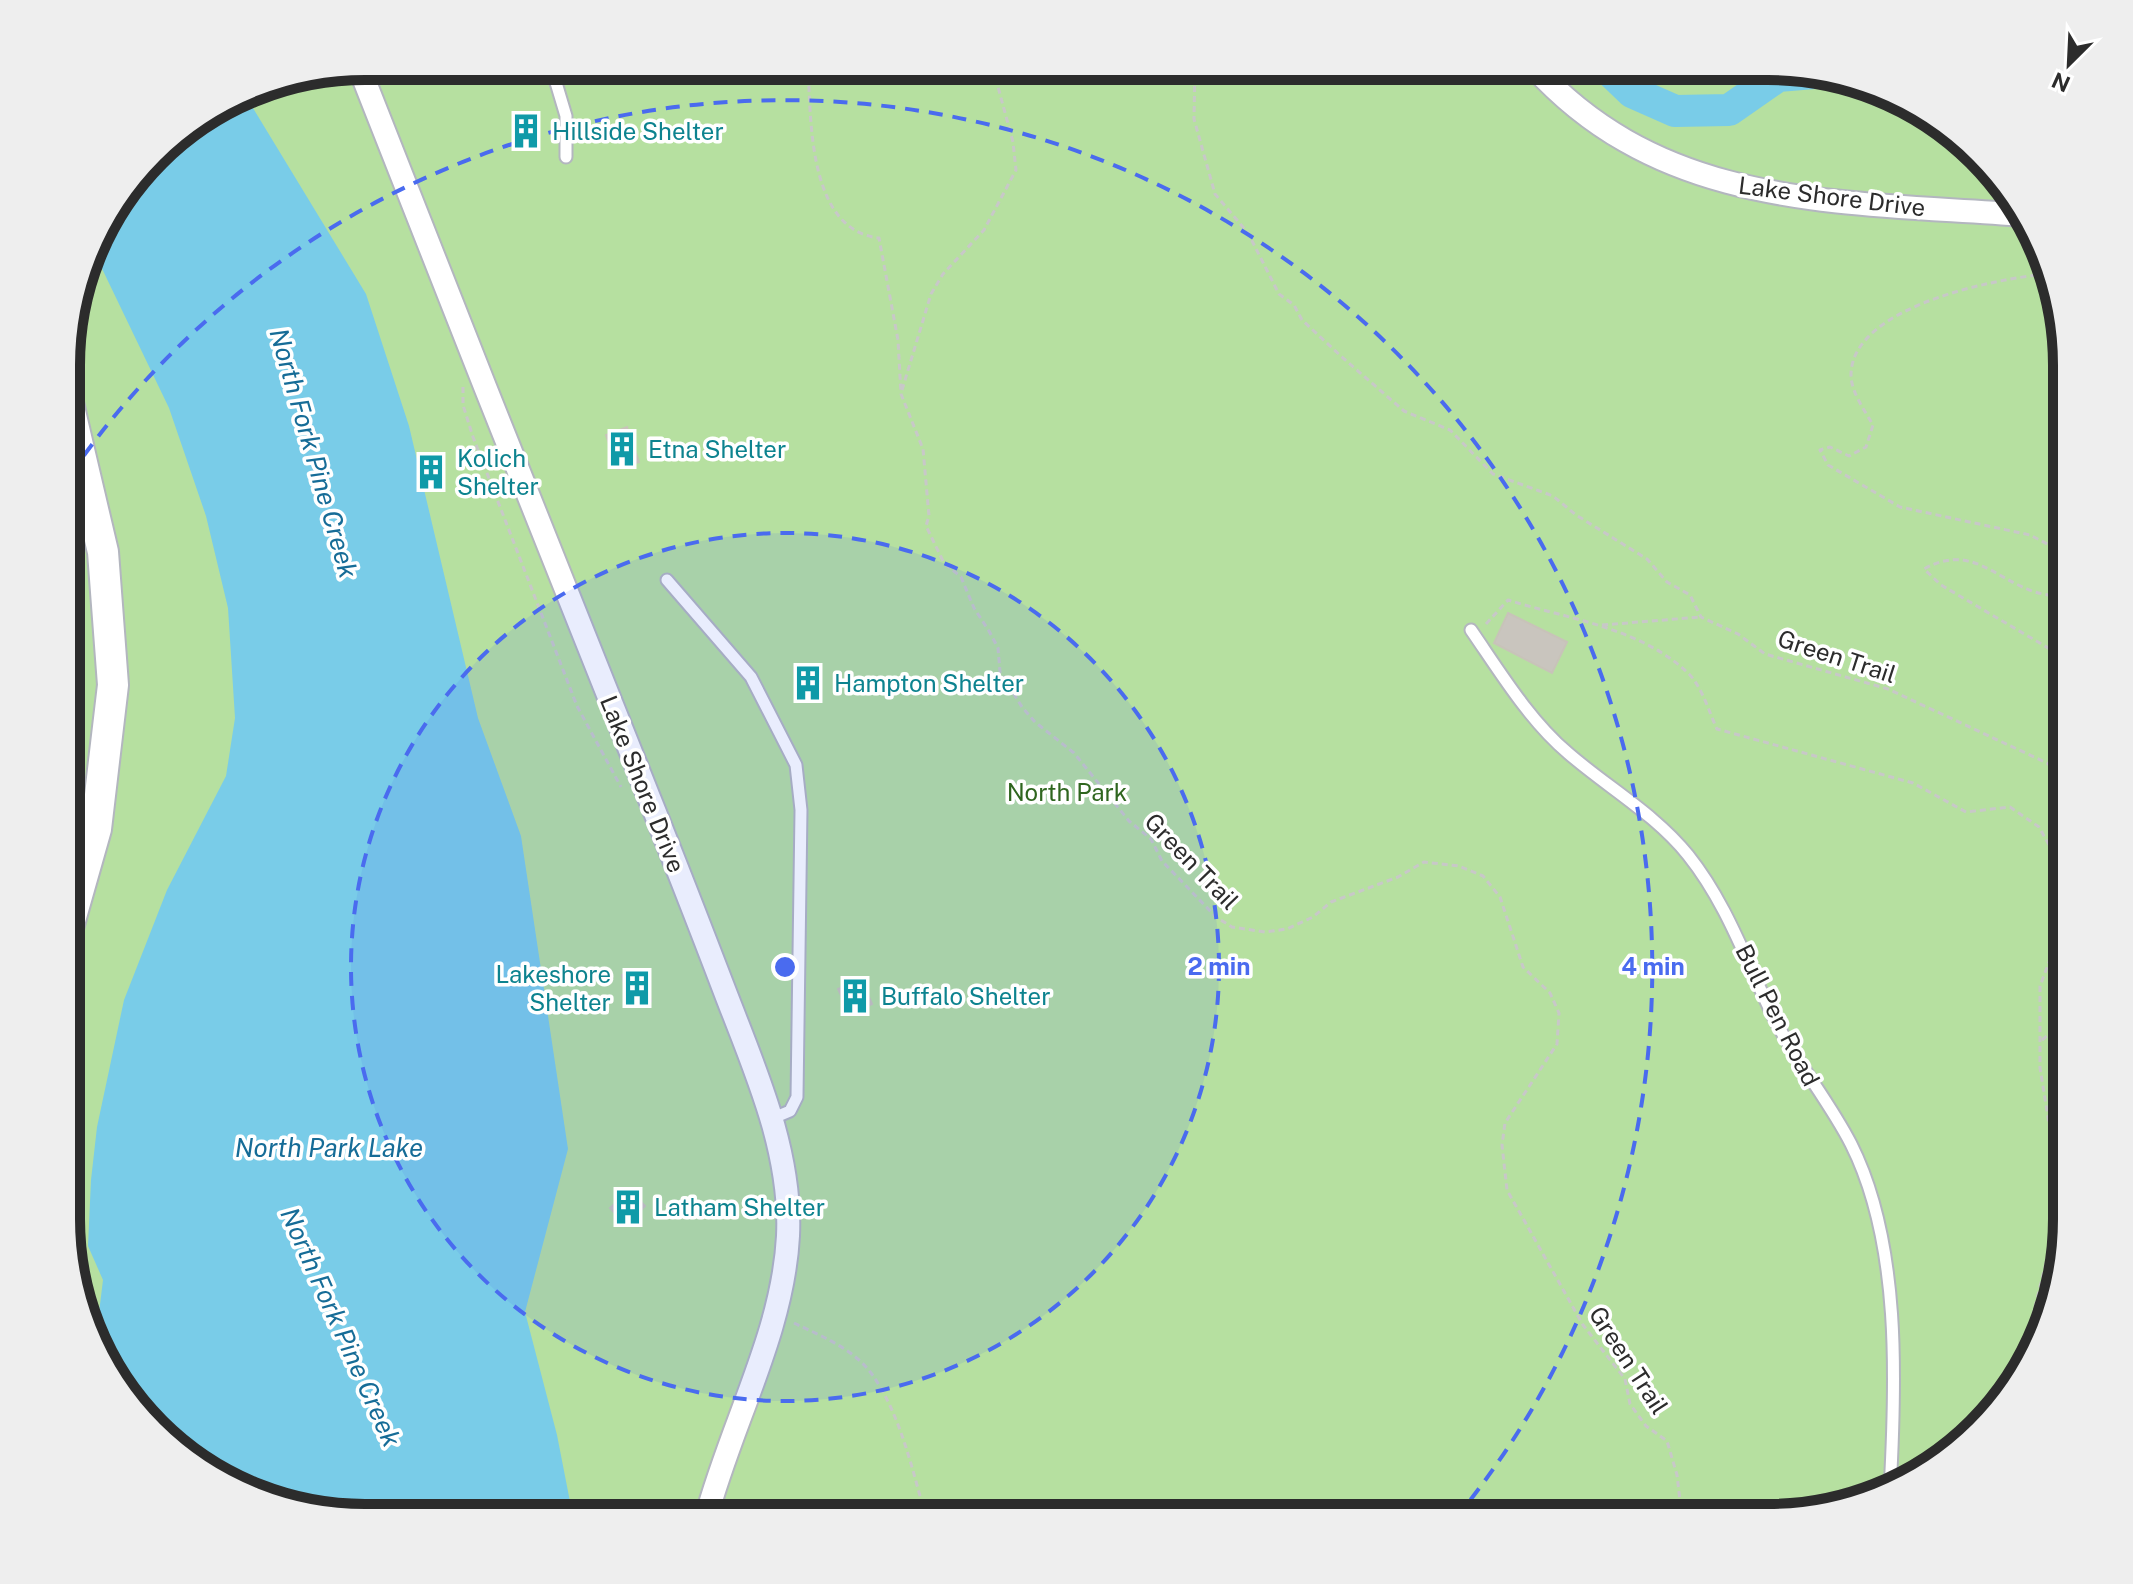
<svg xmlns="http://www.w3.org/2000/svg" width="2133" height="1584" font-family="'Public Sans',sans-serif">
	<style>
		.green { fill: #b6e0a0 }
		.water { fill: #79cce8 }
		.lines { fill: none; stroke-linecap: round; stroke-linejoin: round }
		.river { stroke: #79cce8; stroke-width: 32 }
		.building { fill: #c9c5be; stroke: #c8c3b9; stroke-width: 2 }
		.lane-casing { stroke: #b3b6bf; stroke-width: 15 }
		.street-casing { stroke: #b3b6bf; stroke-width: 26 }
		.secondary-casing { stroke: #b3b6bf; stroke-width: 34 }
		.path { stroke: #c8c8c8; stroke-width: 3; stroke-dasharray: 6 4; stroke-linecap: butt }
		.lane { stroke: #fff; stroke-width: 11 }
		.street { stroke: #fff; stroke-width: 22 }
		.secondary { stroke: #fff; stroke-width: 30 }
		.ring { fill: none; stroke: #4a6bef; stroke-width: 4; stroke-dasharray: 14 10 }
		.labels { text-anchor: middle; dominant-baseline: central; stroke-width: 7; stroke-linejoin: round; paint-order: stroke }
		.culture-label { font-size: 24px; fill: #0d838f; stroke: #fff; text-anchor: start }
		.street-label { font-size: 24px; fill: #2c2c2c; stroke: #fff }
		.park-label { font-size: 24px; fill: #2f661f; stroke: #fff }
		.water-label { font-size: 26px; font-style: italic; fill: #166c97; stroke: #fff }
		.rim { fill: none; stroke: #2c2c2c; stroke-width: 10 }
		.centre { fill: #4a6bef; stroke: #fff; stroke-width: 4 }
		.ring-label { font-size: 24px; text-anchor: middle; font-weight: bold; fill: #4a6bef; stroke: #fff; stroke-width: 7; stroke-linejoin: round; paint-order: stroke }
	</style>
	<rect width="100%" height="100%" fill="#ede7e0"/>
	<polygon class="green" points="365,66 1787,67 1882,89 1965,140 2036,233 2067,364 2066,1239 2044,1333 1993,1416 1900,1487 1768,1518 346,1517 251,1495 168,1444 97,1352 67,1239 69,325 106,216 168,140 268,82"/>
	<polygon class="water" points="245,95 366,294 409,426 478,718 521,836 568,1149 525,1312 557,1435 573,1517 346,1517 251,1495 168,1444 95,1345 103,1280 88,1246 91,1180 97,1127 124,1000 167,890 226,776 235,718 228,608 206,516 169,408 94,252 106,216 168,140"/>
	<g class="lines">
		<polyline class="river" points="1606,67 1632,92 1675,111 1729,110 1778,76 1814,73"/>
	</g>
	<g class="building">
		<polygon points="531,116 538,142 522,147 514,121"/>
		<polygon points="627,427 639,462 618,469 606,435"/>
		<polygon points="435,457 441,485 426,488 420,460"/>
		<polygon points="1508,613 1567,642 1552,673 1494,643"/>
		<polygon points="812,665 821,695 804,701 794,671"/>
		<polygon points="644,970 651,1001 629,1006 622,975"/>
		<polygon points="861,979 872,1004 850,1014 838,989"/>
		<polygon points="630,1190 645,1206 626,1225 610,1208"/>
	</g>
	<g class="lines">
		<g class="lane-casing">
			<g id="lane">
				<polyline points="551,66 566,116 566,157"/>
				<polyline points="667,580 751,677 796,765 801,810 797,1097 790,1111 771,1119"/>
				<path d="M 1471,630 C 1500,672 1529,720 1568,753 C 1607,787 1655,814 1688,855 C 1728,905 1747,964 1775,1020 C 1797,1063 1829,1101 1851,1144 C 1901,1243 1896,1382 1890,1490"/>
			</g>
		</g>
		<g class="street-casing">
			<g id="street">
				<path d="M 359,67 C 454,310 551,553 648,795 C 675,862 701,929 727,997 C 756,1072 792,1153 788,1236 C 783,1333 731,1424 706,1518"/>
				<path d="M 1534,67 C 1665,211 1844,201 2023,215"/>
			</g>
		</g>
		<g class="secondary-casing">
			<polyline id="secondary" points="67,931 96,829 113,685 103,552 68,403"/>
		</g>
		<g class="path">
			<path d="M 808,66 C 811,121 808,230 879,238 L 898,340 L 901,394 L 923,449 L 929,516 L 926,526 L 944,563 L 961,577 L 974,608 L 989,631 L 998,648 L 1000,672 L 1022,707 L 1035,722 L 1074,753 L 1129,821 L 1151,839 L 1162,861 L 1216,917 L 1232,927 L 1265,932 L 1287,929 L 1313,917 L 1331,902 L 1398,877 L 1424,862 L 1459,866 L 1483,876 L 1500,897 L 1523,967 L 1550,993 L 1559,1013 L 1557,1044 L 1505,1123 L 1502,1145 L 1507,1190 L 1583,1325 L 1625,1379 L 1630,1404 L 1646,1426 L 1667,1441 L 1677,1475 L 1682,1518"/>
			<polyline points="1195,66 1194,119 1215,194 1248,233 1279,294 1294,305 1302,320 1343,358 1404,411 1450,430 1493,474 1553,496 1576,515 1647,559 1667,582 1690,595 1701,617 1738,634 1765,654 1888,689 2047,763 2061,774 2067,785"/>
			<path d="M 2046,274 C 1994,279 1851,307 1851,375 C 1851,392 1865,411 1873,425 L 1866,447 L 1849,456 L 1830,447 L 1820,450 L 1828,465 L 1900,507 L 2030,535 L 2067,554"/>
			<polyline points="463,387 463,405 473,437 577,706 621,787"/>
			<polyline points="902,390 931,294 943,274 984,230 1016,170 1013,142 998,87 986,66"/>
			<path d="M 1486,624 L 1508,600 C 1568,619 1642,628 1689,674 C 1702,687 1709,712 1717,729 L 1913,783 L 1966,812 L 2010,807 L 2039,827 L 2067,877"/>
			<polyline points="1602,625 1701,617"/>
			<path d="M 2067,659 L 1941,585 L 1924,569 C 1971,543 1993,578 2035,592 C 2045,595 2057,596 2067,598"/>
			<polyline points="67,979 76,952"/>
			<polyline points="2042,1040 2066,1020"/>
			<path d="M 794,1323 C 821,1336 852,1348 871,1373 C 900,1412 913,1472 926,1518"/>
			<polyline points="2018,1375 2054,1231 2052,1213 2059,1185 2040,1068 2040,986 2067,914"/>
		</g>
		<use href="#lane" class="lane"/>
		<use href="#street" class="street"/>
		<use href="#secondary" class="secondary"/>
	</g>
	<circle cx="785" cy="967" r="434" fill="#4a6bef" fill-opacity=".12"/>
	<g class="ring">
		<circle cx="785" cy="967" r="434"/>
		<path d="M70 475A868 868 0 1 1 1460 1513"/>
	</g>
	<defs>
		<g id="building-bare" transform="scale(2.76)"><path d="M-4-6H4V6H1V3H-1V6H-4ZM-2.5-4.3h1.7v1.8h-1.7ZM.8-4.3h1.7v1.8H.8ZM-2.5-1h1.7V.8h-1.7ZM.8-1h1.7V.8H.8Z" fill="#0f9aa8" stroke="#fff" stroke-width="2.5" paint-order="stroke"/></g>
	</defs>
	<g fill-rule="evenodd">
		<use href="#building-bare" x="526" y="131"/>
		<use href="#building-bare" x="622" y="449"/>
		<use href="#building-bare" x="431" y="472"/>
		<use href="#building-bare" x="808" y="683"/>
		<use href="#building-bare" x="637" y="988"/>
		<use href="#building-bare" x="855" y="996"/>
		<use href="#building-bare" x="628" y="1207"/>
	</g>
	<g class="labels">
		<g class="culture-label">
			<text x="552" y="131">Hillside Shelter</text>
			<text x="648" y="449">Etna Shelter</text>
			<text x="457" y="458">Kolich<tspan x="457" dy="28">Shelter</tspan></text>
			<text x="834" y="683">Hampton Shelter</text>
			<text x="611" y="974" text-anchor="end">Lakeshore<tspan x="611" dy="28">Shelter</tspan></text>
			<text x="881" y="996">Buffalo Shelter</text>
			<text x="654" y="1207">Latham Shelter</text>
		</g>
		<g class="street-label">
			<text transform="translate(1832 196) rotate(7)">Lake Shore Drive</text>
			<text transform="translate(1837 656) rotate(18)">Green Trail</text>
			<text transform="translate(643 784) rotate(68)">Lake Shore Drive</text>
			<text transform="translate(1192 861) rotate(46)">Green Trail</text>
			<text transform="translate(1778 1015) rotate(63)">Bull Pen Road</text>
			<text transform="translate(1629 1360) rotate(57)">Green Trail</text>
		</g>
		<g class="park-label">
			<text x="1067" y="792">North Park</text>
		</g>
		<g class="water-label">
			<text transform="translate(314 453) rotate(74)">North Fork Pine Creek</text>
			<text x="329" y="1147">North Park Lake</text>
			<text transform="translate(341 1327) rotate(66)">North Fork Pine Creek</text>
		</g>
	</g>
	<path d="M0 0H2133V1584H0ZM365 80H1768A285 285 0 0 1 2053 365V1219A285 285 0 0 1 1768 1504H365A285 285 0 0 1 80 1219V365A285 285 0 0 1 365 80Z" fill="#eee" fill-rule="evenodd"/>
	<path class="rim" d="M365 80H1768A285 285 0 0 1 2053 365V1219A285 285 0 0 1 1768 1504H365A285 285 0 0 1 80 1219V365A285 285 0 0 1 365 80Z"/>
	<circle cx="785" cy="967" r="12" class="centre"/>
	<g class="ring-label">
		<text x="1219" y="975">2 min</text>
		<text x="1653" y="975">4 min</text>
	</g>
	<g transform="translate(2069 64) rotate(204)" stroke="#ffffff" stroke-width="6" paint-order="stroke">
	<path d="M0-6L14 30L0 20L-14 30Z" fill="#2c2c2c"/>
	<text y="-12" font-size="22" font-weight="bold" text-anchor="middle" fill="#2c2c2c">N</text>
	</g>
</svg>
